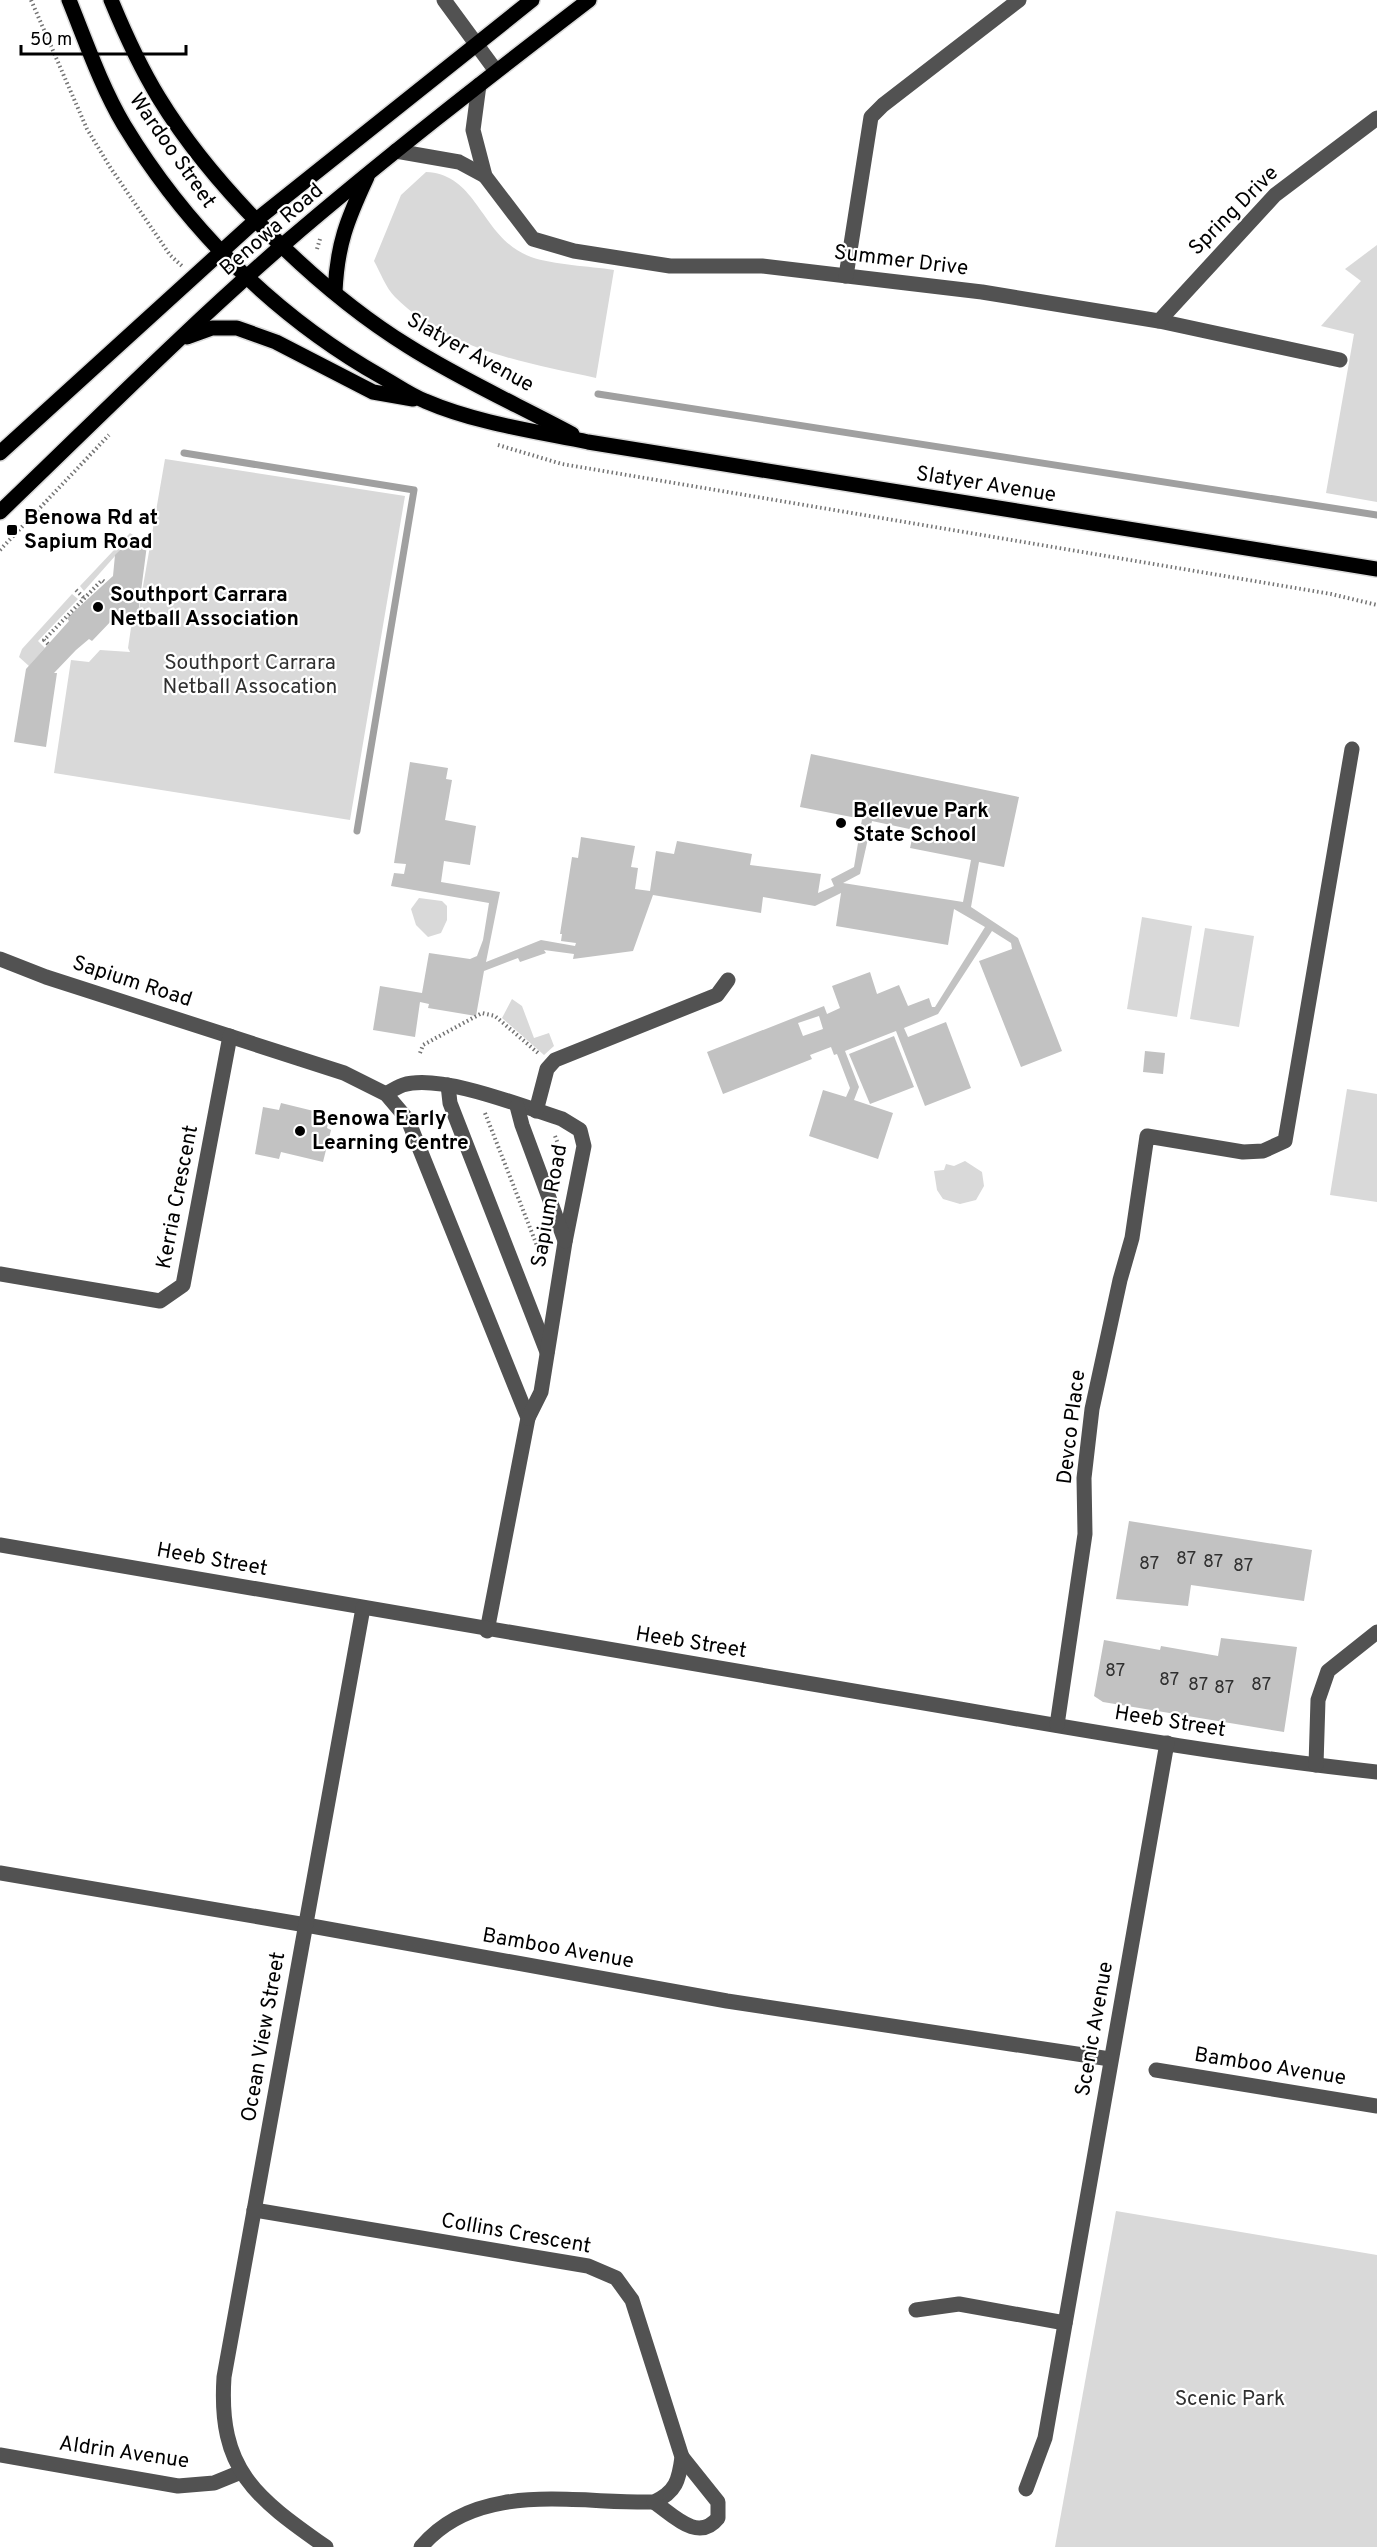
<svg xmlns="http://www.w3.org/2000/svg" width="1377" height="2547" font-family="Overpass,sans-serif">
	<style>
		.green { fill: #d9d9d9 }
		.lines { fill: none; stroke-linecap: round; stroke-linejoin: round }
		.stream { stroke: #a0a0a0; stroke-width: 7 }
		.building { fill: #c2c2c2; fill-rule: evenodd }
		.major-casing { stroke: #dbdbdb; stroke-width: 18 }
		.path { stroke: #747474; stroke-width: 4; stroke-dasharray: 1.5 3; stroke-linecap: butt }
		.minor { stroke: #525252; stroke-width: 15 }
		.major { stroke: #000; stroke-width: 15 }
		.poi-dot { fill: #000; stroke: #fff; stroke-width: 2 }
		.labels { text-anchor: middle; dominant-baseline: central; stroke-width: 4.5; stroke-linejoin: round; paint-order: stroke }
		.number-label { font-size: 18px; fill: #303030 }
		.street-label { font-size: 21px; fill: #000; stroke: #fff }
		.poi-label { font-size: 21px; font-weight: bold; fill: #000; stroke: #fff; text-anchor: start }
		.park-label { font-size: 21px; fill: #303030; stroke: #fff }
	</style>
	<rect width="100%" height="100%" fill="#fff"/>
	<g class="green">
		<path d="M 426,172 C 479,174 481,239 531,257 C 554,265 589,266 614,270 L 596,378 C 526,363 448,350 395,297 C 386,288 380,272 374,261 L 401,195 Z"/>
		<polygon points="1377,245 1377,502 1326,493 1354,334 1321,326 1361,281 1345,269"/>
		<polygon points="165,459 405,496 350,820 54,773 71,660 89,662 100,650 130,652 128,648 132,621 137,621"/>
		<polygon points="130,533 136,537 131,538 84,591 80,586"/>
		<polygon points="72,594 78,599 38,641 45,648 29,666 19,657 22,649"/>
		<polygon points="419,898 442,901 447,906 447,920 441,933 428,937 416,925 411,909"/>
		<polygon points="1142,917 1192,926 1177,1017 1127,1009"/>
		<polygon points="1205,928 1254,936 1239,1027 1190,1019"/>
		<polygon points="512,999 522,1006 534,1038 549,1033 554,1046 544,1055 502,1018"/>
		<polygon points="1347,1089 1377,1094 1377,1202 1330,1195"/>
		<polygon points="965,1161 982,1172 984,1186 976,1200 960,1204 943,1199 937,1190 934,1171 944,1170 946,1164 954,1166"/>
		<polygon points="1116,2211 1377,2255 1377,2547 1055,2547"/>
	</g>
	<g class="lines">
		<g class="stream">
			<polyline points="598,394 1377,515"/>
			<polyline points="184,453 414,490 357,831"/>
		</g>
	</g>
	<g class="building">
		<polygon points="131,539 143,541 147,545 137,622 114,618 92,641 89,639 76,650 54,673 57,673 46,747 14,742 26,669 69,621 67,618 113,576 115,555"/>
		<path d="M 811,754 L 1019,797 L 1004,867 L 979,862 L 971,907 L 1018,938 L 1062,1051 L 1021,1067 L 979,961 L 1012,949 L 1011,943 L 992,931 L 938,1014 L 904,1028 L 908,1037 L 946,1022 L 971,1088 L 925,1106 L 896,1031 L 845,1051 L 859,1087 L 854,1100 L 893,1113 L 878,1159 L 809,1136 L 823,1090 L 846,1097 L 850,1088 L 837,1054 L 834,1055 L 831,1047 L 810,1055 L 812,1059 L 723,1094 L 707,1052 L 824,1006 L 827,1014 L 840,1008 L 832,986 L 870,972 L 877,994 L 899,985 L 908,1006 L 929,998 L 932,1007 L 935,1007 L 985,927 L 954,909 L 948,945 L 836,926 L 841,893 L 815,906 L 763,897 L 761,913 L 653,895 L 633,951 L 573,959 L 574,954 L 544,950 L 546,953 L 520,962 L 518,958 L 484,971 L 476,1016 L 428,1008 L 429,1004 L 420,1002 L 415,1037 L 373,1030 L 380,986 L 422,993 L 429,953 L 470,959 L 477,956 L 483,940 L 489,903 L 391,886 L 394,873 L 404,874 L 406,864 L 394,863 L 410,762 L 448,768 L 446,779 L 452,780 L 445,820 L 476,826 L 470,865 L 444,861 L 441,882 L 500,892 L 486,962 L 541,940 L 575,946 L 576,943 L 561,941 L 562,934 L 560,934 L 572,857 L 578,858 L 581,837 L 635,846 L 631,867 L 638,868 L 635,889 L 650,891 L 656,851 L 674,854 L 677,841 L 752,854 L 750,865 L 821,874 L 818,893 L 834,886 L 831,879 L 854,867 L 862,819 L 800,807 ZM 872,821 L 914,830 L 910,848 L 971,860 L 963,902 L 843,883 L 860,874 ZM 819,1016 L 823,1029 L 803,1036 L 798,1023 Z"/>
		<polygon points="894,1036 914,1087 870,1104 849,1054"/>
		<polygon points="1145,1051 1165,1053 1163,1074 1143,1072"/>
		<polygon points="281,1103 330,1115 327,1128 331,1130 323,1162 281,1152 279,1159 255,1154 263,1107 279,1110"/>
		<polygon points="1129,1521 1312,1550 1304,1601 1191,1585 1188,1606 1116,1599"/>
		<polygon points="1221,1638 1297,1647 1284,1732 1103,1702 1094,1696 1104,1640 1160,1650 1161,1646 1218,1656"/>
	</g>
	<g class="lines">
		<g class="major-casing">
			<g id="major">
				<path d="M 69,0 C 86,42 101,86 124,125 C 187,229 276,317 382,377 C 396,385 410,395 425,401 C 476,423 534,431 588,442 L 1377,569"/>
				<path d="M 111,0 C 125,34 140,67 159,98 C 214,188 319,291 408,346 C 460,379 518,405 572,434"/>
				<path d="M 335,292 C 337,245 347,220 367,177"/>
				<polyline points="187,337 212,328 237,328 276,342 373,392 413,399"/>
				<polyline points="0,453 255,221 532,0"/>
				<path d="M 0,512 C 94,422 186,329 284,244 C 383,159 486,79 589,0"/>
			</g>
		</g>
		<g class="path">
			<polyline points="31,0 87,129 110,167 170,255 182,266"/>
			<polyline points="317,249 320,239"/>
			<polyline points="498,445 562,464 1331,594 1377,605"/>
			<polyline points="0,550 109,435"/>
			<polyline points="76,590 84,598"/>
			<polyline points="48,644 44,640 102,580 106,583"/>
			<polyline points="420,1053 423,1045 482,1013 495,1016 538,1053"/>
			<polyline points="485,1113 543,1261"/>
			<polyline points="555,1136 563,1157"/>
		</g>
		<g class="minor">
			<polyline points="444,0 496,71"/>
			<polyline points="479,85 473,130 485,176 533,239 574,251 670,266 762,266 982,292 1159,321 1340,360"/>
			<polyline points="396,151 459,162 485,176"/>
			<polyline points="846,276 871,117 883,105 1019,0"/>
			<polyline points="1159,321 1275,195 1377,118"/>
			<polyline points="0,959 46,977 344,1073 386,1094 408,1120 528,1418 487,1631"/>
			<polyline points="448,1085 450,1103 547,1352"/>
			<path d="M 386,1094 C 391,1091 397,1087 403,1085 C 440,1073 524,1107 562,1119 L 580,1130 L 584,1146 L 565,1242 L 541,1392 L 528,1418"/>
			<polyline points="517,1106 522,1125 565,1241"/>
			<polyline points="536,1111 547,1069 555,1060 717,995 728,980"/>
			<polyline points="0,1274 160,1301 183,1285 230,1036"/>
			<path d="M 0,1545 C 290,1595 580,1646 871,1694 C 1039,1722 1207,1754 1377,1772"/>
			<polyline points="1057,1725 1085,1534 1084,1478 1092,1409 1120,1280 1132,1238 1147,1136 1243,1152 1263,1151 1285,1141 1352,749"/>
			<polyline points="1316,1765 1318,1700 1328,1671 1377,1632"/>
			<polyline points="0,1873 306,1925 727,2001 1110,2059"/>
			<polyline points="1156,2070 1377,2106"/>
			<path d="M 254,2210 L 588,2266 L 616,2278 L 632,2300 L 682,2457 C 679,2480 676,2492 654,2502 C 577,2504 478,2479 421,2547"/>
			<polyline points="916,2310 959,2304 1065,2323"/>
			<polyline points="0,2455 178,2486 214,2483 241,2472"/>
			<polyline points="1026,2489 1045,2438 1167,1743"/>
			<path d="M 654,2502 C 673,2515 698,2543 718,2518 L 718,2502 L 682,2457"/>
			<path d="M 326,2547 C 255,2497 218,2470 224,2377 L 363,1608"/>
		</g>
		<use href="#major" class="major"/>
	</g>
	<g class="poi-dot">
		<rect x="6" y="524" width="12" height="12" rx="3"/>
		<circle cx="98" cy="607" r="6"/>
		<circle cx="841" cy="823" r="6"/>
		<circle cx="300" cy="1131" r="6"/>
	</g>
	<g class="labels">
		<g class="number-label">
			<text x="1186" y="1559">87</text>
			<text x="1213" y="1562">87</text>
			<text x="1149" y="1564">87</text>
			<text x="1243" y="1566">87</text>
			<text x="1115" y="1671">87</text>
			<text x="1169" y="1680">87</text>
			<text x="1198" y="1685">87</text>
			<text x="1261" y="1685">87</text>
			<text x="1224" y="1688">87</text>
		</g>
		<g class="street-label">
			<text transform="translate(172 151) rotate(55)">Wardoo Street</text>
			<text transform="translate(1234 211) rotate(-45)">Spring Drive</text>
			<text transform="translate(272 230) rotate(-41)">Benowa Road</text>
			<text transform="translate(901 261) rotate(7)">Summer Drive</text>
			<text transform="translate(470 353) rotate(29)">Slatyer Avenue</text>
			<text transform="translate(986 485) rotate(9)">Slatyer Avenue</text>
			<text transform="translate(132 982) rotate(18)">Sapium Road</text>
			<text transform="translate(178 1197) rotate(-79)">Kerria Crescent</text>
			<text transform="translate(550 1206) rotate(-80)">Sapium Road</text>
			<text transform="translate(1072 1427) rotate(-83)">Devco Place</text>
			<text transform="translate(212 1560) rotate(10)">Heeb Street</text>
			<text transform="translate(691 1643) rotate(9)">Heeb Street</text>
			<text transform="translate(1170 1722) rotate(9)">Heeb Street</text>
			<text transform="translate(558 1949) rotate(10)">Bamboo Avenue</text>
			<text transform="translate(1095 2029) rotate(-80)">Scenic Avenue</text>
			<text transform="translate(264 2037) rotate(-80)">Ocean View Street</text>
			<text transform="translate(1270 2067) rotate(9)">Bamboo Avenue</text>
			<text transform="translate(516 2234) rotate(10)">Collins Crescent</text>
			<text transform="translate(124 2453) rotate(8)">Aldrin Avenue</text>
		</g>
		<g class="poi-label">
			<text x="24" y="518">Benowa Rd at<tspan x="24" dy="24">Sapium Road</tspan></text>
			<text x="110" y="595">Southport Carrara<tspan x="110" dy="24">Netball Association</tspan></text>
			<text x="853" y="811">Bellevue Park<tspan x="853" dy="24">State School</tspan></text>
			<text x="312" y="1119">Benowa Early<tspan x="312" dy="24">Learning Centre</tspan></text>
		</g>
		<g class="park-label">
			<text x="250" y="663">Southport Carrara<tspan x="250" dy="24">Netball Assocation</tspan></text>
			<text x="1230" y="2399">Scenic Park</text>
		</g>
	</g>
	<path d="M21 45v9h165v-9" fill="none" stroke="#000000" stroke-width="3"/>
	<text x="30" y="45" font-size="18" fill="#000000" stroke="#ffffff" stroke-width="4.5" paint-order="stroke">50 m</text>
</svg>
